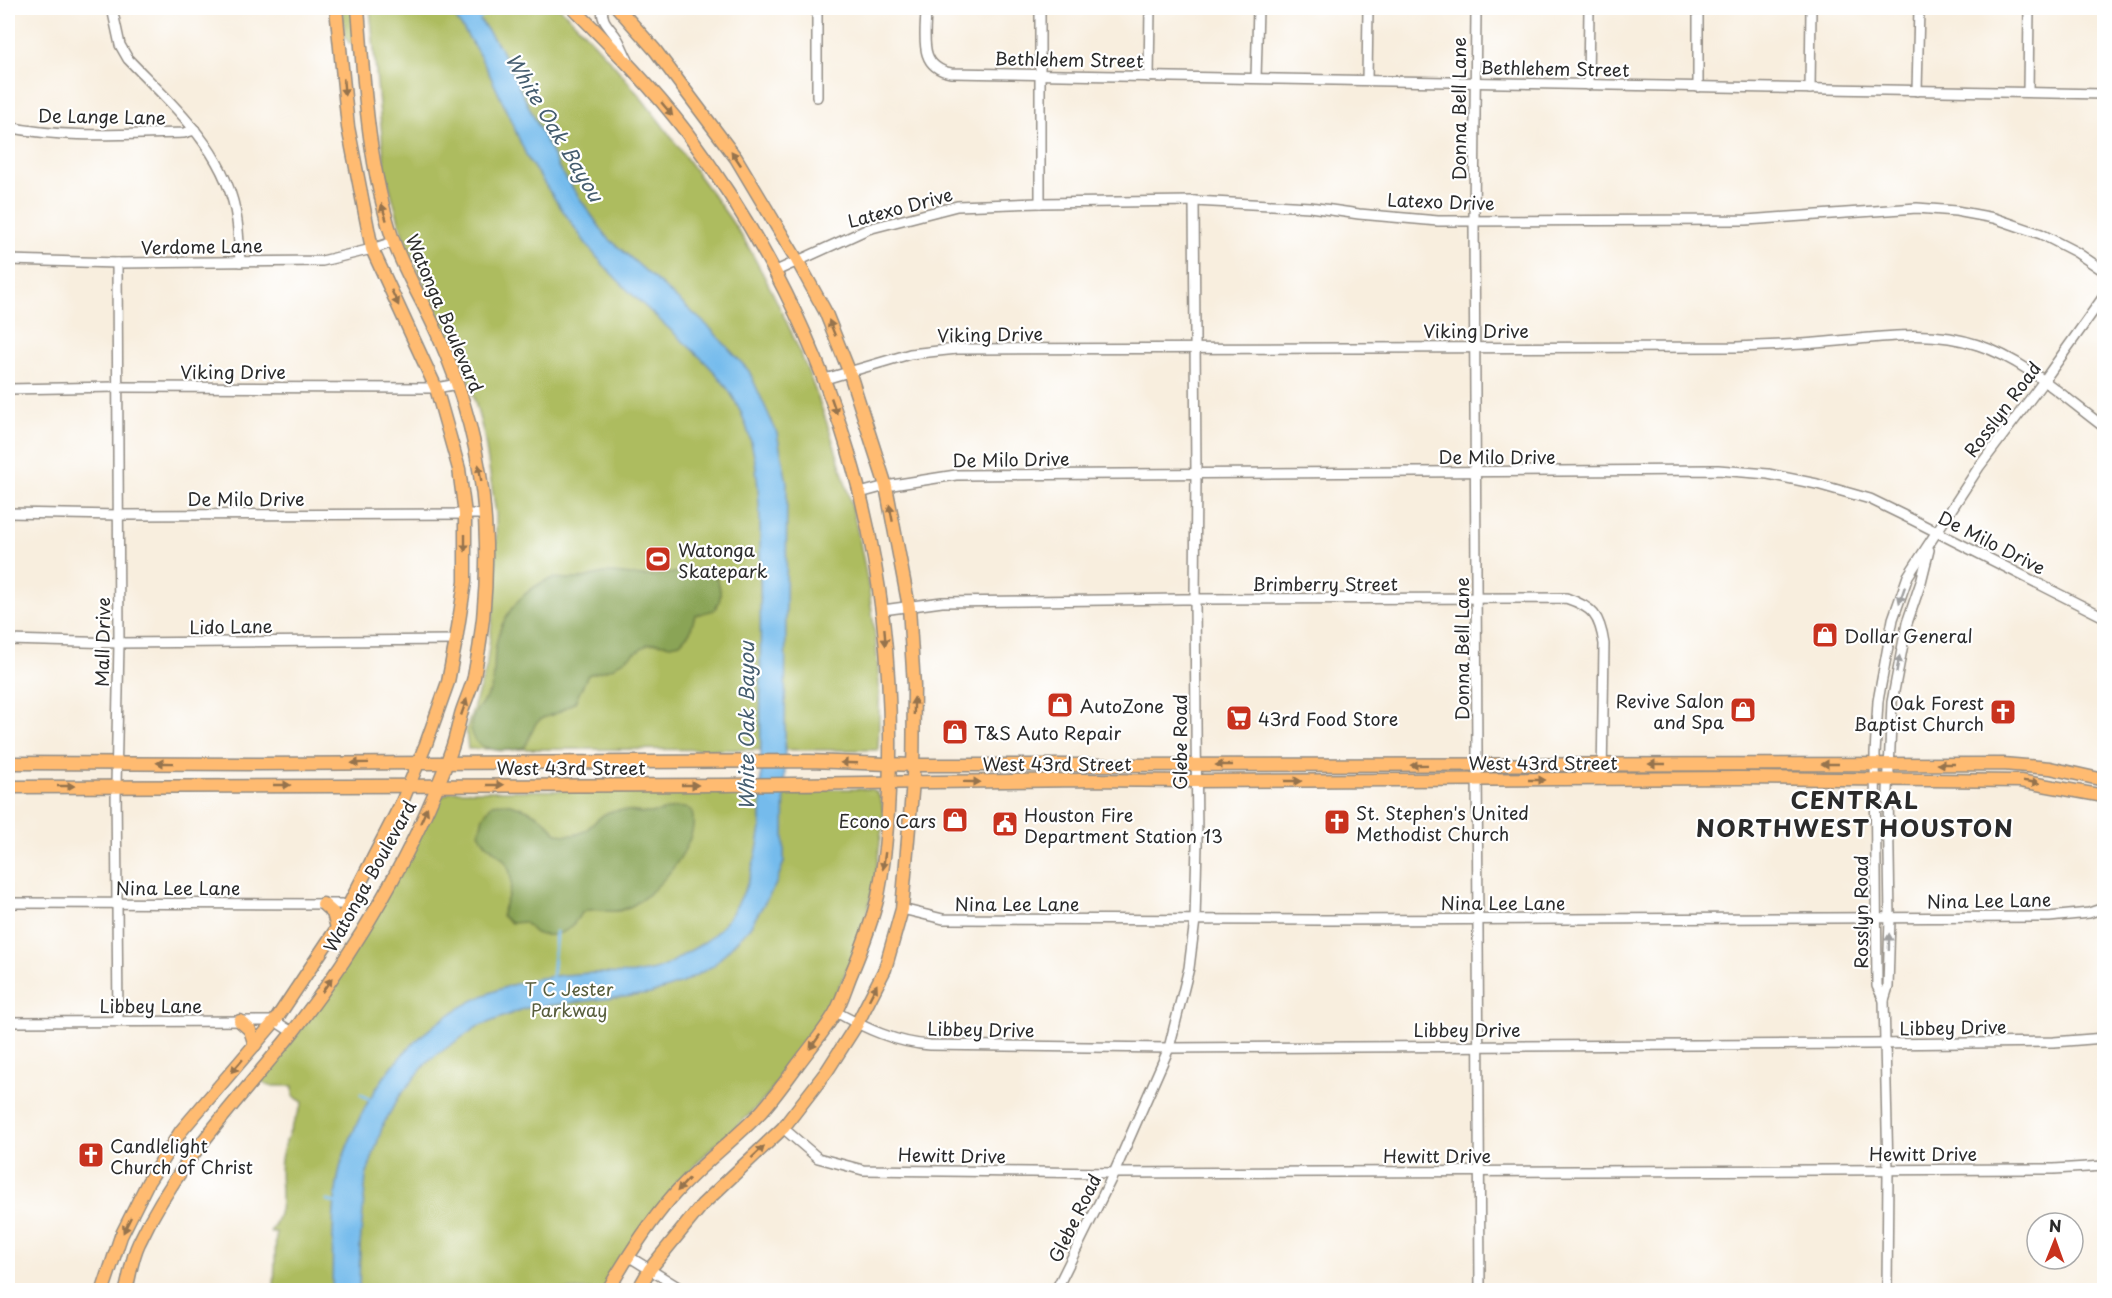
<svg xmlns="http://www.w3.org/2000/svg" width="2112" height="1298" font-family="'Playpen Sans',sans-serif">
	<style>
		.green { fill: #adbc5f; stroke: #6c7445; stroke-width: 1.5 }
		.forest { fill: #8aa456; stroke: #5a6840; stroke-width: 1.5 }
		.water { fill: #75bbec; stroke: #50738c; stroke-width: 1.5 }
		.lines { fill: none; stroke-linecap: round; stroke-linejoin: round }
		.stream { stroke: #75bbec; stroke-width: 3 }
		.minor-casing { stroke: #928c84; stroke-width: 12 }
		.major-casing { stroke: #928c84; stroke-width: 15 }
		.minor { stroke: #fff; stroke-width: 9 }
		.major { stroke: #ffbb71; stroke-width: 12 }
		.oneway { fill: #95734e }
		.oneway2 { fill: #a0a0a0 }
		.labels { text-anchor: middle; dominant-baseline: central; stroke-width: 4.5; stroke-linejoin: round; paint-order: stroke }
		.street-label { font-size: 18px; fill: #2b2b2b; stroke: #fff }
		.poi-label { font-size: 18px; fill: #2b2b2b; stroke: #fff; text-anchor: start }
		.park-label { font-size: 18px; fill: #585e3d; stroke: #fff }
		.water-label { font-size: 20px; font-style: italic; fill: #455d6f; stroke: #fff }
		.district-label { font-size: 24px; font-weight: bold; letter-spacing: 1.5px; fill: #2b2b2b; stroke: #fff }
	</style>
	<rect width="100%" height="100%" fill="#fff"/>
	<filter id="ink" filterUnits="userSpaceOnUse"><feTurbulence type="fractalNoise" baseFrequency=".0167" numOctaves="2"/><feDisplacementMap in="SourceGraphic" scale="12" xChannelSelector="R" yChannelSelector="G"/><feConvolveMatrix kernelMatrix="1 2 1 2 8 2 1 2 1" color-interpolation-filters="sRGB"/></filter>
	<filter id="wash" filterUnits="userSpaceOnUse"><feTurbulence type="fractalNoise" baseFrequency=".008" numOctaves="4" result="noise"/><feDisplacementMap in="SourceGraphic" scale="24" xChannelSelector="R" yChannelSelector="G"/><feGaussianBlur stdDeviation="1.35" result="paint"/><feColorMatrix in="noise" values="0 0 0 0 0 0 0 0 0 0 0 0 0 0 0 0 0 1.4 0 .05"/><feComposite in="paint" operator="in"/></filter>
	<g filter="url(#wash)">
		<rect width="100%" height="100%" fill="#f8eede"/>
		<g class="green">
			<polygon points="342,8 353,8 355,36 353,43 349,43 345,37"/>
			<path d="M 370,8 L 560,8 C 611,57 656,114 696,172 C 714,197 735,223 750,250 C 823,381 870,532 879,682 C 880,704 879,727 878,750 L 468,749 L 466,730 L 486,669 L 496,590 L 496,514 L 484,435 L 469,380 L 403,236 L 385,170 Z"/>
			<path d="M 815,789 L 872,789 C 889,798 882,826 880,843 C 870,931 840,1001 786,1071 C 778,1082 770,1093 761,1103 C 740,1126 711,1145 692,1169 C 660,1208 632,1250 603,1290 L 274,1290 L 276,1232 L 270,1232 C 289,1205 277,1187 281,1159 C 284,1139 296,1120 303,1102 L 293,1096 L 293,1086 L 269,1086 L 260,1080 L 300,1031 L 439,798 L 451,791 L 720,790 L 720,794 L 815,794 Z"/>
		</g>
		<g class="forest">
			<path d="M 705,569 C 721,575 725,598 714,610 L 695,615 L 690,632 L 680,643 L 671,645 L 656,643 L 648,644 L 612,668 L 588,675 L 575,702 L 557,713 L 543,718 L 536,723 L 525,747 C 503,755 461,751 473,717 C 477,705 489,699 492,686 C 496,673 493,659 496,645 C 500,619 519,594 543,582 C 556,575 565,580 578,579 C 588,578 596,574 605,573 C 620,573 635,576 651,576 C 669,575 686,569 705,569 Z"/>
			<path d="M 492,804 C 510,801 530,809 544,820 C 553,826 553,835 566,835 C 591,836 592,818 609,812 C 624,807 636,814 650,813 C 665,813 677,803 691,810 C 705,841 651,902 622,910 C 610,914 597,907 585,911 C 579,914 577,920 573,925 C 565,934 545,939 534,932 C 531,930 528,925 524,922 L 511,923 L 502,916 C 503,904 511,895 511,884 C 512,853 486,852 479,833 L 483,817 Z"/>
		</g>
		<path class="water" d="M 447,8 L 471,8 L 499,46 L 560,170 L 606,236 L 710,328 L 749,371 L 777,433 L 787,482 L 784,862 L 775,886 L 750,927 L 713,966 L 682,983 L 650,994 L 526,1008 L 477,1027 L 429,1060 L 399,1097 L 383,1125 L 366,1177 L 360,1246 L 359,1290 L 332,1290 C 333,1250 331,1208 340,1168 C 343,1155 349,1142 354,1130 C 387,1054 449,999 530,980 C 551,975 572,974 594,973 C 616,973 639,976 661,968 C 671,964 679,957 688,952 C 696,947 705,943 711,937 C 743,909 755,868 761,828 L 760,521 C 758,479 756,437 734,399 C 720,374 697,354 676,335 C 645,306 613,279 587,245 C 574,227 561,208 548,189 C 542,179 534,169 528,159 C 504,107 484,51 447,8 Z"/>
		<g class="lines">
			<g class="stream">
				<polyline points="477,20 495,8"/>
				<polyline points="552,979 556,932"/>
				<polyline points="361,1094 370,1100"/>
				<polyline points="327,1201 337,1203"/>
			</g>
		</g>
	</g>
	<g filter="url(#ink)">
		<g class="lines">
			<g class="minor-casing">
				<g id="minor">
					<path d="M 112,8 L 120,45 L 128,59 C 173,106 228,152 237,221 C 239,235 239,249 240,262"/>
					<path d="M 603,8 C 600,21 610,27 617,38 C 621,44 624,53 628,60"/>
					<path d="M 926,8 C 926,35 917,67 951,73 L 2104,94"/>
					<polyline points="1040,8 1040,203"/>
					<polyline points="1476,8 1474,220 1480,1290"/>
					<polyline points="1149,77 1150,8"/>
					<polyline points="1256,78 1258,8"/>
					<polyline points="1367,80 1368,8"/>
					<polyline points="1588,85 1589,8"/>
					<polyline points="1698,87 1698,8"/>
					<polyline points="1810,89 1811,8"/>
					<polyline points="1917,91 1919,8"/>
					<polyline points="2028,92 2029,8"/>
					<polyline points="817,97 817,8"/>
					<path d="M 8,127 C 66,139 125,134 184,133 L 195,130"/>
					<polyline points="8,260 117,263 322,261 372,249 393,242"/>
					<polyline points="117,263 119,643 116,786 118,1021"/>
					<polyline points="776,271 868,229 957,206 1040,203 1194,201 1310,207 1359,214 1438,221 1746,220 1917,208 1956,211 1994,218 2041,234 2076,252 2104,271"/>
					<path d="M 825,379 L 910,354 L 957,349 L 1736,347 C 1766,346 1797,345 1827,342 C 1877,338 1929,328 1978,345 C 2025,360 2065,398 2104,427"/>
					<polyline points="8,389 116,387 436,388 458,384"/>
					<polyline points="860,493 886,486 956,475 1718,470 1768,474 1817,484 1870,499 1913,520 2104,617"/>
					<polyline points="8,513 119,515 485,514"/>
					<path d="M 883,610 L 942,602 L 1183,599 L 1566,598 C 1593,607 1600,616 1604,644 L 1602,780"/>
					<polyline points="8,640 119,643 456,640"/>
					<polyline points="8,903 342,904 349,906"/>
					<polyline points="902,909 943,919 1325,920 2049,917 2089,913 2104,908"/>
					<polyline points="1884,1000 1877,986 1875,754 1878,701 1893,619 1908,576 1979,467 2043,382 2104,296"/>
					<path d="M 836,1012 C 865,1028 896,1043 930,1045 L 1169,1048 L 1871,1044 L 2054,1042 L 2104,1038"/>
					<polyline points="8,1022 275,1021 292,1032"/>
					<polyline points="783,1128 818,1158 863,1170 1114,1173 2054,1169 2104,1166"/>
					<polyline points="628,1256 678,1287 690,1290"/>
					<polyline points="1056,1290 1114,1173 1169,1048 1189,968 1195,920 1197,844 1195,599 1196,473 1194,201"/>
					<polyline points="1887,1290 1888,1170 1884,1000 1888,987 1890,918 1888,792 1892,702 1907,623 1921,582 1929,550"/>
				</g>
			</g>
			<g class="major-casing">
				<g id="major">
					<path d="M 573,8 C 613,48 653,88 687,133 C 824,317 893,527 890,757 C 889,803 887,850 878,896 C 872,922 862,948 852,972 C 846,986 842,1001 835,1013 C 824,1032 809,1049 796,1067 C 785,1082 773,1099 760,1113 C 731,1143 697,1167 670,1199 C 646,1227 626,1259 608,1290"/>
					<polyline points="618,8 655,50 736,158 797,260 825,311 849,371 886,486 909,607 914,686 913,781 902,909 885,969 857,1024 827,1071 783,1128 702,1205 650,1269 638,1290"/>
					<polyline points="8,763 257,764 810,761 913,765 2003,764 2050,768 2104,780"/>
					<polyline points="8,787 726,785 1082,780 1195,781 1741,778 2020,781 2104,796"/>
					<polyline points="323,904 333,913 337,928"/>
					<polyline points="240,1021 250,1030 255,1045"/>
					<polyline points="103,1290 121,1236 148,1182 181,1131 275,1021 337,928 402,802 426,744 448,682 456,640 465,582 465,514 459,469 436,388 372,249 348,127 336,8"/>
					<path d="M 126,1290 C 130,1275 132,1257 139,1243 C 176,1163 238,1101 292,1033 C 356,951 416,849 451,751 C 456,738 458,724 462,711 C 466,699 471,689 474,677 C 483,633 487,589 486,544 C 485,470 467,400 437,333 C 423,301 403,270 392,237 C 368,163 364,84 358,8"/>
				</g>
			</g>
			<use href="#minor" class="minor"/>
			<use href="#major" class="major"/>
		</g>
		<defs><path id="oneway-solid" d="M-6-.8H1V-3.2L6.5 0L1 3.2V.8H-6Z" transform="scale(1.5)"/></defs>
		<g class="oneway">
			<use href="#oneway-solid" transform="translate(344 87) rotate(85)"/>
			<use href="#oneway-solid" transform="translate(667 109) rotate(50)"/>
			<use href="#oneway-solid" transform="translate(736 158) rotate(-124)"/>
			<use href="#oneway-solid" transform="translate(384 212) rotate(-107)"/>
			<use href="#oneway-solid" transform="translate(395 298) rotate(65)"/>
			<use href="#oneway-solid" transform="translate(832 328) rotate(-112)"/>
			<use href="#oneway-solid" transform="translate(834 406) rotate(71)"/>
			<use href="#oneway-solid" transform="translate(480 473) rotate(-99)"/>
			<use href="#oneway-solid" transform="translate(891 513) rotate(-101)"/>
			<use href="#oneway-solid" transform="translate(465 543) rotate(90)"/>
			<use href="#oneway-solid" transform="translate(885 637) rotate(86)"/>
			<use href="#oneway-solid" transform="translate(914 706) rotate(-89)"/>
			<use href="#oneway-solid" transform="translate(464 707) rotate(-71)"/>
			<use href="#oneway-solid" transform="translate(165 763) rotate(-179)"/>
			<use href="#oneway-solid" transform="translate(360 763) rotate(179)"/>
			<use href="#oneway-solid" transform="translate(849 763) rotate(-178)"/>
			<use href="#oneway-solid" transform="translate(1657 764) rotate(-180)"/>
			<use href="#oneway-solid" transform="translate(1830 764) rotate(-180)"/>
			<use href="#oneway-solid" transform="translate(1946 764) rotate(180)"/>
			<use href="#oneway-solid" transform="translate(1224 765) rotate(-180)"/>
			<use href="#oneway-solid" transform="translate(1419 765) rotate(179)"/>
			<use href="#oneway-solid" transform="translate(1537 780)"/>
			<use href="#oneway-solid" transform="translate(1293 781)"/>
			<use href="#oneway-solid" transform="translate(972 782) rotate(1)"/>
			<use href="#oneway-solid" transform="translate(2031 782) rotate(9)"/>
			<use href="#oneway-solid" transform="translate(282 785)"/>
			<use href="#oneway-solid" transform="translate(495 785)"/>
			<use href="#oneway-solid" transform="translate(690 785)"/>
			<use href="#oneway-solid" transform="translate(66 786)"/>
			<use href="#oneway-solid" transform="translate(424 815) rotate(-66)"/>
			<use href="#oneway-solid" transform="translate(884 861) rotate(98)"/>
			<use href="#oneway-solid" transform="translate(327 985) rotate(-55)"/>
			<use href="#oneway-solid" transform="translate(873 992) rotate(-63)"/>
			<use href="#oneway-solid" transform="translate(815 1042) rotate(125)"/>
			<use href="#oneway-solid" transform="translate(237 1066) rotate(131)"/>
			<use href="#oneway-solid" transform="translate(758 1152) rotate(-43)"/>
			<use href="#oneway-solid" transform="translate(683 1185) rotate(133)"/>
			<use href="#oneway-solid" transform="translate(127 1225) rotate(116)"/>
		</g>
		<g class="oneway2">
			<use href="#oneway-solid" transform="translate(1902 595) rotate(109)"/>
			<use href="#oneway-solid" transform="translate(1898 664) rotate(-79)"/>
			<use href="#oneway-solid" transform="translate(1889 942) rotate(-89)"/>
		</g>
	</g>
	<defs>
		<g id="stadium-square" transform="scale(1.35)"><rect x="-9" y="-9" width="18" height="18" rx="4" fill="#c8321e" stroke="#fff"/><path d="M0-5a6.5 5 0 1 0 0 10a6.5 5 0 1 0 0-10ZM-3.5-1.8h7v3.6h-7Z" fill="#fff"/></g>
		<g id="shop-square" transform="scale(1.35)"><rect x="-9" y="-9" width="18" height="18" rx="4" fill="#c8321e" stroke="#fff"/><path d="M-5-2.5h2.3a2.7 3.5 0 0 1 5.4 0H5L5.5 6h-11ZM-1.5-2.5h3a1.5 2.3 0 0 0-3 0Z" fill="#fff"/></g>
		<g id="church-square" transform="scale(1.35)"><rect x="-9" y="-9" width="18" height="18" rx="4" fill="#c8321e" stroke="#fff"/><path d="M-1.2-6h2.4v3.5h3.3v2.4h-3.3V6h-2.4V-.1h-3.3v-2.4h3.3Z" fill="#fff"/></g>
		<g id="supermarket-square" transform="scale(1.35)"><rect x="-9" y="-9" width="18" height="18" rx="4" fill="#c8321e" stroke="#fff"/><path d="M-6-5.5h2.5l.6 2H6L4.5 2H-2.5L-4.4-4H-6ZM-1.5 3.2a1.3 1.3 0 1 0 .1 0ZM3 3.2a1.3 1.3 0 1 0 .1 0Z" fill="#fff"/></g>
		<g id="civic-square" transform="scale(1.35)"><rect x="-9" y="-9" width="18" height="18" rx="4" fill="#c8321e" stroke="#fff"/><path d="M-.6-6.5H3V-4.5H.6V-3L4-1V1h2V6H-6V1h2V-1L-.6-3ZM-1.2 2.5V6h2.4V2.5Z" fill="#fff"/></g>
	</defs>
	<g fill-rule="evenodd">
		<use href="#stadium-square" x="658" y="559"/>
		<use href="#shop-square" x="1825" y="635"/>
		<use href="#shop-square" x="1060" y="705"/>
		<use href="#shop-square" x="1743" y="710"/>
		<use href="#church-square" x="2003" y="712"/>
		<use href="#supermarket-square" x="1239" y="718"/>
		<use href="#shop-square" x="955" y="732"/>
		<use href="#shop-square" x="955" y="820"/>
		<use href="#church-square" x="1337" y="822"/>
		<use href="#civic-square" x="1005" y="824"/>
		<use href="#church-square" x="91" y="1155"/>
	</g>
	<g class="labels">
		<g class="street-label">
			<text transform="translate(1069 59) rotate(1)">Bethlehem Street</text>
			<text transform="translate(1555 68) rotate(1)">Bethlehem Street</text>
			<text transform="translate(1458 109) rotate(-90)">Donna Bell Lane</text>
			<text transform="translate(102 116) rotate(1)">De Lange Lane</text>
			<text transform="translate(1441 201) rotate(2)">Latexo Drive</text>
			<text transform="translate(900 207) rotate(-15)">Latexo Drive</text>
			<text transform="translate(202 246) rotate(-1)">Verdome Lane</text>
			<text transform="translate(445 313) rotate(67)">Watonga Boulevard</text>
			<text x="1476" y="330">Viking Drive</text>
			<text transform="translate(990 334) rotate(-1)">Viking Drive</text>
			<text x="233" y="371">Viking Drive</text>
			<text transform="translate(2002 409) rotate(-53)">Rosslyn Road</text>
			<text x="1497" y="456">De Milo Drive</text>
			<text transform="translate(1011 459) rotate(-1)">De Milo Drive</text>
			<text x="246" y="498">De Milo Drive</text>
			<text transform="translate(1992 542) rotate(27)">De Milo Drive</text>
			<text x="1325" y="583">Brimberry Street</text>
			<text transform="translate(231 626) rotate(-1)">Lido Lane</text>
			<text transform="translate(102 642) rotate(-89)">Mall Drive</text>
			<text transform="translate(1461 649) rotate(-90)">Donna Bell Lane</text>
			<text transform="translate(1179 742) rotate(-90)">Glebe Road</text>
			<text x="1543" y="762">West 43rd Street</text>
			<text x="1057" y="763">West 43rd Street</text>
			<text x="571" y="767">West 43rd Street</text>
			<text transform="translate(369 876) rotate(-61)">Watonga Boulevard</text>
			<text x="178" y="887">Nina Lee Lane</text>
			<text transform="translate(1989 900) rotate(-1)">Nina Lee Lane</text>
			<text x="1503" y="902">Nina Lee Lane</text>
			<text x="1017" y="903">Nina Lee Lane</text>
			<text transform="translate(1860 912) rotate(-90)">Rosslyn Road</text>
			<text x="151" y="1005">Libbey Lane</text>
			<text transform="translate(1953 1027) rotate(-1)">Libbey Drive</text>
			<text transform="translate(981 1029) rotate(1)">Libbey Drive</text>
			<text x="1467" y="1029">Libbey Drive</text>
			<text x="1923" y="1153">Hewitt Drive</text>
			<text transform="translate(952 1155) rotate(1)">Hewitt Drive</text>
			<text x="1437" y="1155">Hewitt Drive</text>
			<text transform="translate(1074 1218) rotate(-64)">Glebe Road</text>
		</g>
		<g class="poi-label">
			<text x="678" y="549">Watonga<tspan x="678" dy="21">Skatepark</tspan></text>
			<text x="1844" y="635">Dollar General</text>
			<text x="1724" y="700" text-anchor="end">Revive Salon<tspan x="1724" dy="21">and Spa</tspan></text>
			<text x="1984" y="702" text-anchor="end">Oak Forest<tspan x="1984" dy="21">Baptist Church</tspan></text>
			<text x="1080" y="705">AutoZone</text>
			<text x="1258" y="718">43rd Food Store</text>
			<text x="974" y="732">T&amp;S Auto Repair</text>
			<text x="1356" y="812">St. Stephen's United<tspan x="1356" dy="21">Methodist Church</tspan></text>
			<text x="1024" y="814">Houston Fire<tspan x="1024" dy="21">Department Station 13</tspan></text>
			<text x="936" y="820" text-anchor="end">Econo Cars</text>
			<text x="110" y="1145">Candlelight<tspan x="110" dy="21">Church of Christ</tspan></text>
		</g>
		<g class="park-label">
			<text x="569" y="988">T C Jester<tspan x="569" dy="21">Parkway</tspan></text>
		</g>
		<g class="water-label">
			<text transform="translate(555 127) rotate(59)">White Oak Bayou</text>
			<text transform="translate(746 726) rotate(-90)">White Oak Bayou</text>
		</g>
		<g class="district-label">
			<text x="1855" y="799">CENTRAL<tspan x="1855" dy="28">NORTHWEST HOUSTON</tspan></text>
		</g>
	</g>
	<rect width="2112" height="1298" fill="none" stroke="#fff" stroke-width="30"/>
	<g transform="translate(2055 1241) rotate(1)"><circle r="28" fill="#ffffff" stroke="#aaaaaa" stroke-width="1.5"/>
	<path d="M0-4.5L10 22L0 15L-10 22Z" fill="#c8321e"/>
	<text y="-9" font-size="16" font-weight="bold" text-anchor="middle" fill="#2b2b2b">N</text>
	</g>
</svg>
